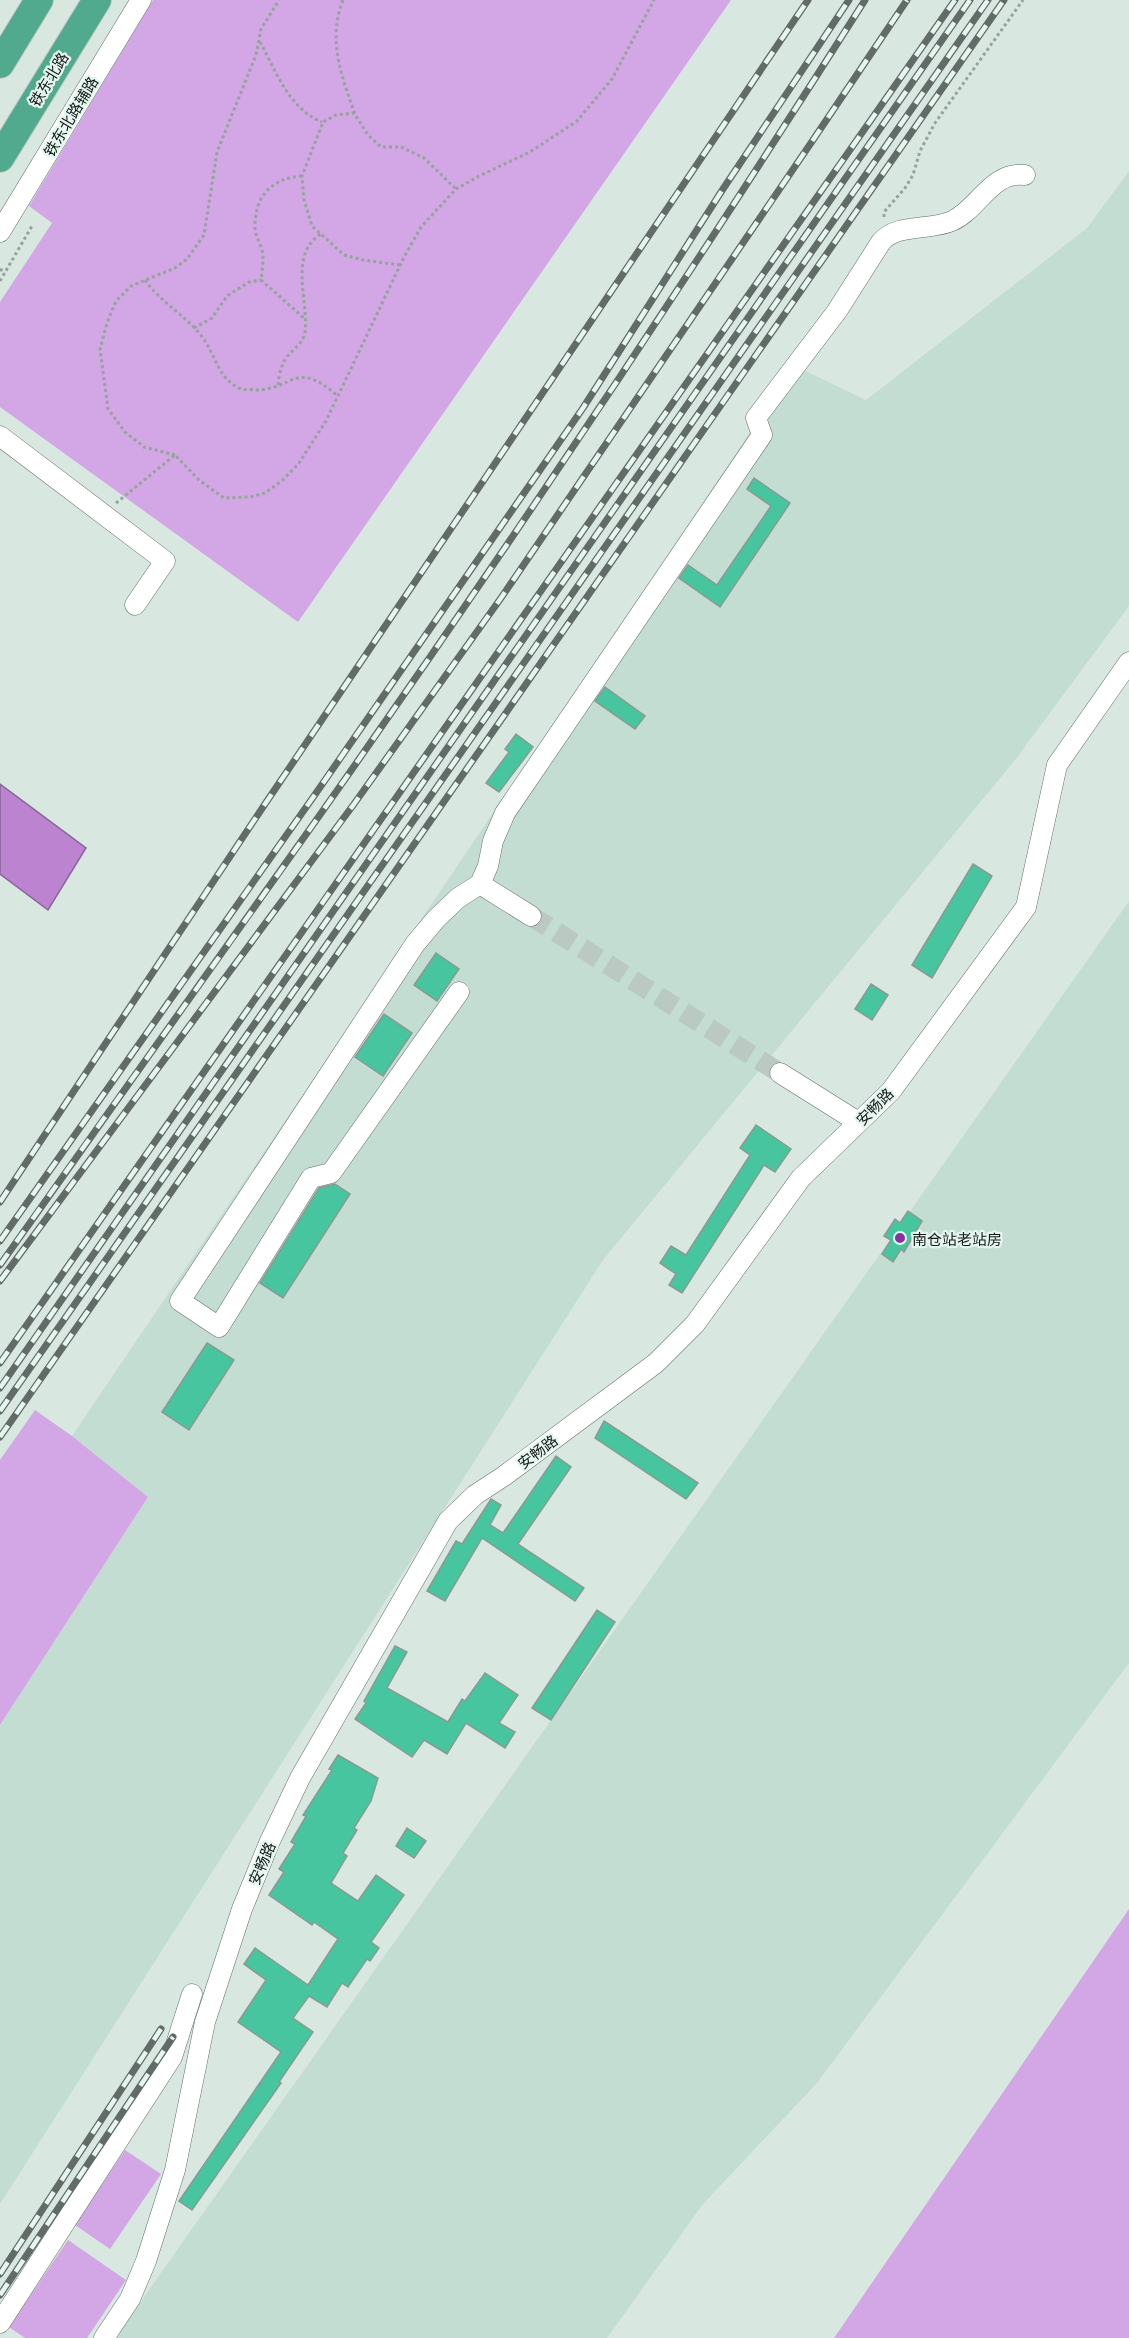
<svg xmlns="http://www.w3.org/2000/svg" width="1129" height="2338" font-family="Literata,'Noto Sans SC',serif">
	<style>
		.built { fill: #c4ddd3 }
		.green { fill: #d3a6e5 }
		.water { fill: #bb83d0; stroke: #896499; stroke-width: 1.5 }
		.building { fill: #47c59f; stroke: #8a9993; stroke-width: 1.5 }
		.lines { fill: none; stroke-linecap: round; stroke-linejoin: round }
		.minor-tunnel { stroke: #bbc9c3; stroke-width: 20; stroke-dasharray: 20 10; stroke-linecap: butt }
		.minor-casing { stroke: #616f69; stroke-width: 21 }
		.highway-casing { stroke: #c7c8c8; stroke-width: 30 }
		.path { stroke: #96a39d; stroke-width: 3; stroke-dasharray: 3 3; stroke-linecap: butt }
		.minor { stroke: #fff; stroke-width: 20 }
		.highway { stroke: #51aa8d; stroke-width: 28 }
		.rail-casing { stroke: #626b68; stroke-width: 7 }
		.rail { stroke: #e5f5ef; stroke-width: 4.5; stroke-dasharray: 14; stroke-linecap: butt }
		.poi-dot { fill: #8532a1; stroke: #e5f5ef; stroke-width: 2 }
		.labels { text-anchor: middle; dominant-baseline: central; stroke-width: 4.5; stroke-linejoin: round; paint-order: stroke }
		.street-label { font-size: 15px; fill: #151b19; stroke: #e5f5ef }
		.poi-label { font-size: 15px; fill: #151b19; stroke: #e5f5ef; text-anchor: start }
	</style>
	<rect width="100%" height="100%" fill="#d8e8e1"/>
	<g class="built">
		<polygon points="1129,171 1129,606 1015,760 603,1260 0,2204 0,1725 148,1497 72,1436 795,366 866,400 1087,228"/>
		<polygon points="1129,901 1129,1663 817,2083 703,2204 607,2338 115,2338"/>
	</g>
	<g class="green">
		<polygon points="153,0 731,0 298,622 0,407 0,302 52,223 29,206"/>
		<polygon points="35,1410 72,1436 148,1497 0,1725 0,1460"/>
		<polygon points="1129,1909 1129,2338 834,2338"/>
		<polygon points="125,2150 161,2174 110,2249 75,2225"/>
		<polygon points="68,2240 126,2280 87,2338 25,2338 9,2327"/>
	</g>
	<polygon class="water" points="0,784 86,848 48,910 0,874"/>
	<g class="building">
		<polygon points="754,478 790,503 720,607 679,578 688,565 717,585 771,506 747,489"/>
		<polygon points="605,687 645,716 635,729 595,701"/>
		<polygon points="516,734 533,747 499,792 486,783 509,752 505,749"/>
		<polygon points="973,864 992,876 932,978 912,965"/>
		<polygon points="436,953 459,969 437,1001 414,985"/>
		<polygon points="871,984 888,995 872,1020 855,1009"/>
		<polygon points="384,1014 412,1033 383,1076 355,1057"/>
		<polygon points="756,1125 791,1149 775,1172 764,1165 682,1293 669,1285 676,1274 660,1263 671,1246 686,1255 750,1155 740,1148"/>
		<polygon points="335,1184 350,1194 283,1298 260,1283 319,1188"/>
		<polygon points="908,1211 922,1221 904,1252 901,1249 893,1262 882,1254 891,1240 884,1236 895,1219 900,1223"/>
		<polygon points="207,1343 234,1360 189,1430 162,1412"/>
		<polygon points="604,1421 698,1483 686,1499 595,1438"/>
		<polygon points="556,1456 571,1467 518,1544 584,1588 575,1601 482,1538 445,1601 427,1591 456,1541 462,1544 491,1499 501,1505 490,1525 503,1533"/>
		<polygon points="597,1610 615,1622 551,1720 532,1708"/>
		<polygon points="395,1646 407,1652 387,1688 448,1722 462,1699 465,1701 485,1673 518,1695 499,1723 515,1732 505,1748 466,1723 447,1754 424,1740 412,1757 355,1719 366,1703 364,1701"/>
		<polygon points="338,1755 378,1778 371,1801 354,1828 357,1830 343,1853 347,1856 331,1883 358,1901 376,1875 404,1895 371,1942 379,1948 370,1961 367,1959 348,1987 342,1983 327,2007 309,1996 293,2018 313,2032 279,2082 281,2083 192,2210 179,2201 281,2052 238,2022 266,1980 244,1964 255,1948 308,1985 338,1939 314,1922 312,1925 269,1895 284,1872 279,1869 295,1844 291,1842 306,1816 303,1815 332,1770 329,1769"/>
		<polygon points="407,1828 426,1841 414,1858 396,1846"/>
	</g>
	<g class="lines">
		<polyline class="minor-tunnel" points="531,916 780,1073"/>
		<g class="minor-casing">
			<g id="minor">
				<polyline points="0,232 141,0"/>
				<polyline points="0,436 165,561 135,605"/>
				<polyline points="480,884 531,916"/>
				<path d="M 459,992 L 331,1173 L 311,1178 L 219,1327 L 180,1301 L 415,944 L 436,919 L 458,898 L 480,884 L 488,866 L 493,841 L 505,813 L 762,435 L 756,418 L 837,311 L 881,242 C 897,223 930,231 952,221 C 979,209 991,171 1025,175"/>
				<polyline points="780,1073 858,1122"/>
				<polyline points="0,2323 172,2057 192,1994"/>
				<polyline points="104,2338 130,2299 146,2261 175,2170 205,2022 242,1909 270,1841 300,1778 448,1521 475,1495 504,1476 656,1363 695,1324 801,1178 891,1091 1026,907 1057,765 1129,662"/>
			</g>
		</g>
		<g class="highway-casing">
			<g id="highway">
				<polyline points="0,64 39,0"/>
				<polyline points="0,158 97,0"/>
			</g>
		</g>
		<g class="path">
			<path d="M 343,0 C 327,39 342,78 355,114"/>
			<path d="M 260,42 C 276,71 289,109 322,122"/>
			<path d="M 302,176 C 271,178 254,197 255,229 C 256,238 263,247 263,257 C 263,264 262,273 261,280 L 305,319"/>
			<polyline points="884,217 884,212 905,188 913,175 920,151 935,123 1023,0"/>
			<polyline points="400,265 363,260 344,255 312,226 304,200 302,176 323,122 336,115 354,113 368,135 381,147 401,147 424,158 456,189"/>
			<polyline points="0,269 5,273"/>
			<path d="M 145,280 C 161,303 187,316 203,338 C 216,356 218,379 241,389 C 245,390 250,389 254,390 C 296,390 293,358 338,396"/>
			<polyline points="0,281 32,226"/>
			<polyline points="194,328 212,318 227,296 249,282 261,280"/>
			<path d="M 278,385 C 279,376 281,366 286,358 C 293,349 303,344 305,332 C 309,302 288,254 321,234"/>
			<polyline points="175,455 144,447 125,432 108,409 100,349 107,323 116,301 131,286 175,268 187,259 204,235 217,152 256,55 261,29 279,0"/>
			<polyline points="116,503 175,455 199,480 224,498 250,497 265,493 283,480 299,463 326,421 404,257 421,227 456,189 479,176 530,152 577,121 612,79 654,0"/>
		</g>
		<use href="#minor" class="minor"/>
		<use href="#highway" class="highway"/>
		<g class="rail-casing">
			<g id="rail">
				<polyline points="0,1202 265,804 808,0"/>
				<polyline points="0,1241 314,796 583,408 723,189 849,0"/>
				<path d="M 0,1265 C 105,1116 212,968 317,819 C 506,551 689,277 865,0"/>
				<polyline points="0,1281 354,804 501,598 813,140 907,0"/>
				<polyline points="0,1363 955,0"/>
				<polyline points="0,1388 970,0"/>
				<polyline points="0,1411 988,0"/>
				<polyline points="0,1437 1004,0"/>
				<polyline points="0,2274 161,2029"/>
				<polyline points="0,2295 173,2037"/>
			</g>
		</g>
		<use href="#rail" class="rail"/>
	</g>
	<circle class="poi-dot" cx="900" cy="1238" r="6"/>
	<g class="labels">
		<g class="street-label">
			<text transform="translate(48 79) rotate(-59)">铁东北路</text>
			<text transform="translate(70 116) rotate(-59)">铁东北路辅路</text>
			<text transform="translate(874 1106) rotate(-45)">安畅路</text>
			<text transform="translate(537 1451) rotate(-37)">安畅路</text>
			<text transform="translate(261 1863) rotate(-67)">安畅路</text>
		</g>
		<g class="poi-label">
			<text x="912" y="1238">南仓站老站房</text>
		</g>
	</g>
</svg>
